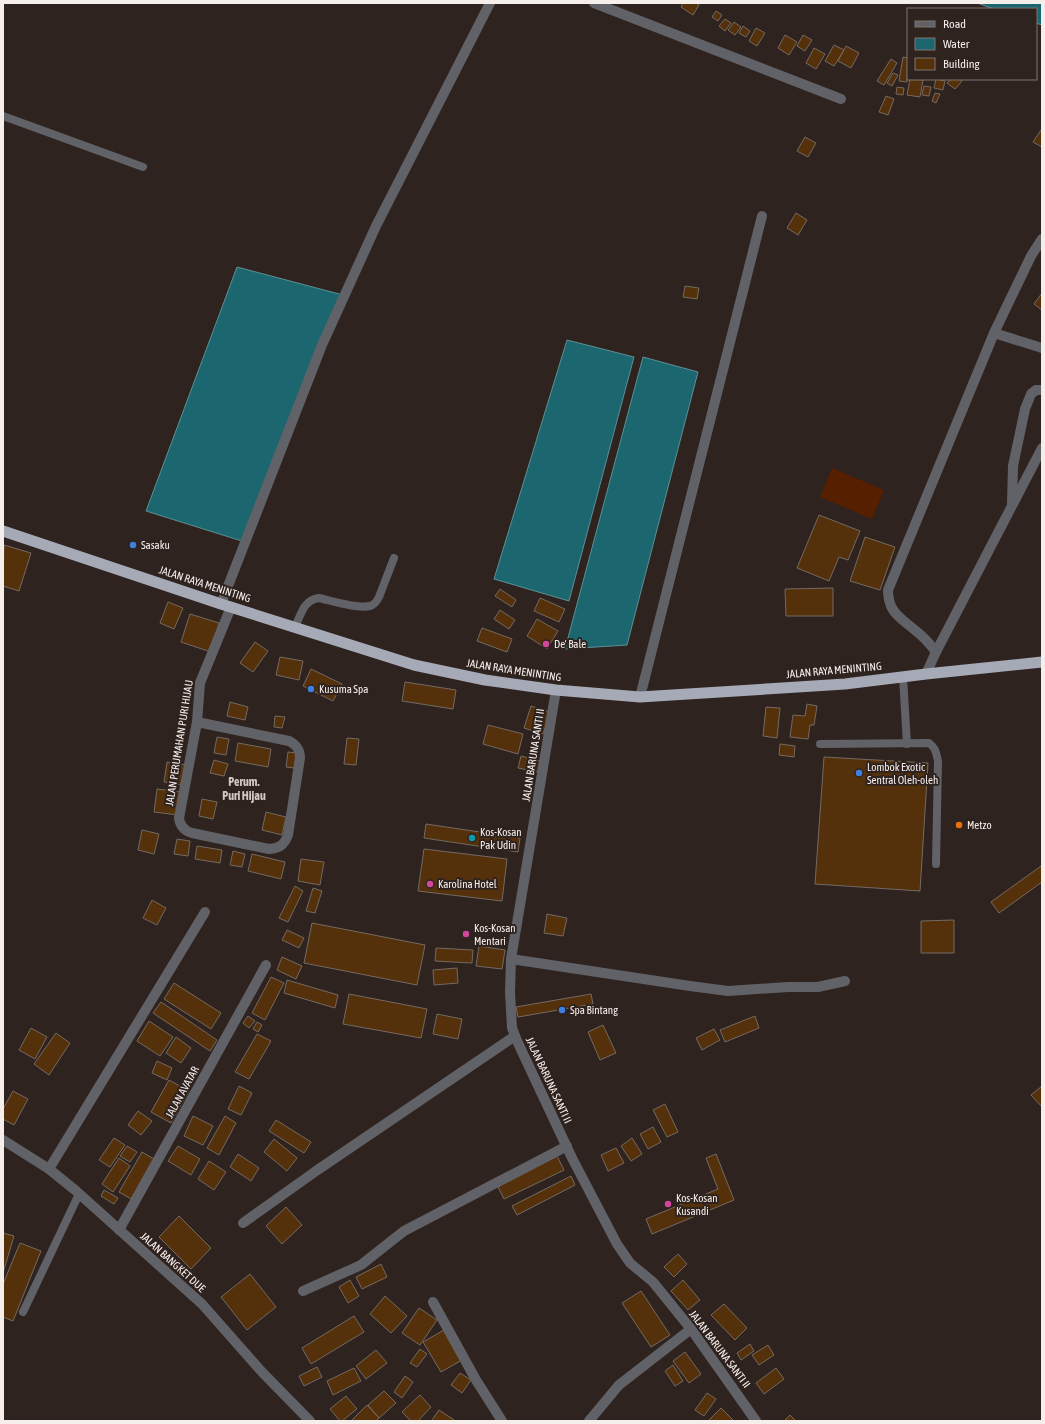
<svg xmlns="http://www.w3.org/2000/svg" width="1045" height="1424" font-family="'Asap Condensed',sans-serif">
	<style>
		.green { fill: #561f00 }
		.water { fill: #1c676f; stroke: #5d9094 }
		.building { fill: #54300b; stroke: #746a62 }
		.lines { fill: none; stroke-linecap: round; stroke-linejoin: round }
		.service { stroke: #616267; stroke-width: 8 }
		.minor { stroke: #616267; stroke-width: 10 }
		.trunk { stroke: #a6aab6; stroke-width: 11 }
		.shop-dot { fill: #3f7fe0; stroke: #2e231f; stroke-width: 1.5 }
		.hotel-dot { fill: #d1479c; stroke: #2e231f; stroke-width: 1.5 }
		.food-dot { fill: #e8710a; stroke: #2e231f; stroke-width: 1.5 }
		.culture-dot { fill: #0f9aa8; stroke: #2e231f; stroke-width: 1.5 }
		.labels { text-anchor: middle; dominant-baseline: central; stroke-width: 4; stroke-linejoin: round; paint-order: stroke }
		.poi-label { font-size: 11px; fill: #f6eeeb; stroke: #2e231f; text-anchor: start }
		.street-label { font-size: 11px; fill: #f6eeeb; stroke: #2e231f }
		.neighbourhood-label { font-size: 12px; font-weight: bold; fill: #d5c7c1; stroke: #2e231f }
	</style>
	<rect width="100%" height="100%" fill="#2e231f"/>
	<polygon class="green" points="832,468 884,490 872,519 820,497"/>
	<g class="water">
		<polygon points="977,3 1042,3 1042,25 1036,23 1036,9 994,9"/>
		<polygon points="237,267 343,295 245,542 146,511"/>
		<polygon points="567,340 634,357 569,601 494,579"/>
		<polygon points="643,357 698,372 627,645 565,649"/>
	</g>
	<g class="building">
		<polygon points="683,3 696,3 699,5 693,15 681,7"/>
		<polygon points="716,11 722,15 718,21 712,17"/>
		<polygon points="725,19 731,23 725,31 719,26"/>
		<polygon points="734,22 741,27 735,35 728,30"/>
		<polygon points="743,26 750,31 746,37 739,33"/>
		<polygon points="756,28 765,33 757,46 749,41"/>
		<polygon points="785,35 797,42 789,55 778,48"/>
		<polygon points="803,35 812,40 805,51 797,46"/>
		<polygon points="834,45 844,50 834,66 825,61"/>
		<polygon points="846,46 859,53 851,68 838,61"/>
		<polygon points="814,48 825,54 816,69 806,63"/>
		<polygon points="903,57 908,58 907,82 899,81"/>
		<polygon points="891,59 897,63 884,85 877,81"/>
		<polygon points="893,73 898,75 892,86 887,83"/>
		<polygon points="910,79 923,80 920,97 907,95"/>
		<polygon points="936,79 945,81 943,90 934,88"/>
		<polygon points="951,79 960,79 962,81 955,89 947,83"/>
		<polygon points="924,86 931,87 929,96 922,95"/>
		<polygon points="897,87 904,88 903,95 896,94"/>
		<polygon points="935,93 940,94 936,103 932,101"/>
		<polygon points="886,96 894,99 888,115 879,112"/>
		<polygon points="1041,130 1042,130 1042,147 1033,142"/>
		<polygon points="805,137 816,143 808,157 797,151"/>
		<polygon points="796,213 807,220 798,235 787,228"/>
		<polygon points="685,286 699,288 697,299 683,297"/>
		<polygon points="1042,293 1042,310 1034,304"/>
		<polygon points="819,515 860,531 848,560 839,557 829,581 797,568"/>
		<polygon points="865,537 895,547 880,590 850,581"/>
		<polygon points="4,545 31,553 19,591 3,586"/>
		<polygon points="833,588 833,616 786,616 785,589"/>
		<polygon points="500,589 516,600 512,607 495,596"/>
		<polygon points="540,598 565,609 559,622 534,611"/>
		<polygon points="168,602 183,608 174,629 160,623"/>
		<polygon points="500,610 515,620 509,629 494,619"/>
		<polygon points="190,614 219,623 211,652 181,642"/>
		<polygon points="537,619 558,631 547,649 527,636"/>
		<polygon points="482,628 512,639 507,652 477,641"/>
		<polygon points="255,642 268,651 253,672 240,663"/>
		<polygon points="280,657 303,661 299,680 276,675"/>
		<polygon points="311,669 342,684 333,701 303,686"/>
		<polygon points="405,682 456,690 453,709 402,701"/>
		<polygon points="230,702 248,707 245,720 227,716"/>
		<polygon points="807,704 817,706 814,725 810,725 808,739 790,737 793,715 805,716"/>
		<polygon points="531,706 550,712 543,734 524,728"/>
		<polygon points="766,707 780,708 777,738 763,736"/>
		<polygon points="275,716 285,717 282,728 274,727"/>
		<polygon points="488,725 523,734 518,754 483,744"/>
		<polygon points="217,737 229,739 226,755 214,753"/>
		<polygon points="347,738 359,739 356,765 344,764"/>
		<polygon points="238,743 271,749 268,767 235,761"/>
		<polygon points="780,744 795,746 794,757 779,755"/>
		<polygon points="288,752 297,753 294,768 286,767"/>
		<polygon points="521,756 540,761 538,772 518,768"/>
		<polygon points="824,757 928,763 920,891 815,884"/>
		<polygon points="214,760 228,764 224,776 210,773"/>
		<polygon points="167,762 187,765 184,785 164,782"/>
		<polygon points="157,789 181,792 178,815 154,812"/>
		<polygon points="202,799 217,802 213,819 199,816"/>
		<polygon points="266,812 286,817 282,835 262,830"/>
		<polygon points="426,824 520,838 518,852 424,838"/>
		<polygon points="142,830 159,834 154,854 138,850"/>
		<polygon points="177,839 190,841 188,856 174,854"/>
		<polygon points="197,846 222,850 220,863 195,859"/>
		<polygon points="424,849 507,859 502,901 418,891"/>
		<polygon points="233,851 245,854 242,867 230,865"/>
		<polygon points="252,854 285,862 281,879 248,871"/>
		<polygon points="301,859 324,862 320,885 298,881"/>
		<polygon points="1041,866 1042,868 1042,882 999,913 991,902"/>
		<polygon points="295,886 303,891 288,922 279,918"/>
		<polygon points="313,888 322,891 315,913 306,911"/>
		<polygon points="152,900 166,908 157,925 143,918"/>
		<polygon points="547,914 567,918 563,936 544,933"/>
		<polygon points="954,920 954,953 921,953 921,921"/>
		<polygon points="312,923 425,945 417,985 304,963"/>
		<polygon points="287,930 304,938 299,948 282,940"/>
		<polygon points="479,946 505,950 502,969 476,966"/>
		<polygon points="436,948 473,950 472,963 435,961"/>
		<polygon points="282,957 302,966 296,979 277,970"/>
		<polygon points="457,968 458,983 434,985 433,970"/>
		<polygon points="271,977 284,983 265,1020 252,1013"/>
		<polygon points="287,980 338,995 335,1008 284,993"/>
		<polygon points="174,983 221,1013 211,1029 164,999"/>
		<polygon points="349,994 427,1009 421,1038 343,1024"/>
		<polygon points="591,994 593,1004 518,1017 516,1007"/>
		<polygon points="161,1002 217,1040 210,1051 153,1013"/>
		<polygon points="437,1014 462,1019 458,1039 433,1034"/>
		<polygon points="248,1016 255,1021 249,1028 243,1023"/>
		<polygon points="755,1016 759,1028 725,1042 720,1030"/>
		<polygon points="149,1021 173,1037 160,1056 137,1041"/>
		<polygon points="257,1022 262,1025 258,1032 253,1029"/>
		<polygon points="603,1025 616,1053 600,1060 588,1032"/>
		<polygon points="31,1028 47,1037 35,1059 19,1050"/>
		<polygon points="714,1029 720,1040 702,1050 696,1038"/>
		<polygon points="56,1033 70,1043 49,1075 34,1064"/>
		<polygon points="257,1034 271,1041 249,1079 235,1072"/>
		<polygon points="176,1037 191,1048 181,1063 166,1053"/>
		<polygon points="157,1061 172,1068 167,1080 152,1073"/>
		<polygon points="169,1080 189,1091 171,1123 151,1112"/>
		<polygon points="239,1086 252,1093 241,1115 228,1109"/>
		<polygon points="1042,1086 1042,1107 1031,1095"/>
		<polygon points="13,1091 28,1099 14,1125 3,1119 3,1109"/>
		<polygon points="665,1104 678,1132 667,1137 653,1110"/>
		<polygon points="138,1111 152,1121 141,1135 128,1125"/>
		<polygon points="193,1116 213,1126 203,1145 184,1136"/>
		<polygon points="225,1116 236,1123 219,1155 207,1148"/>
		<polygon points="276,1120 311,1142 304,1153 269,1131"/>
		<polygon points="653,1127 661,1142 648,1149 640,1134"/>
		<polygon points="114,1138 125,1145 110,1167 99,1160"/>
		<polygon points="632,1138 642,1154 631,1161 621,1146"/>
		<polygon points="274,1139 297,1158 287,1171 264,1152"/>
		<polygon points="127,1146 137,1152 130,1162 120,1156"/>
		<polygon points="178,1146 200,1159 191,1175 168,1161"/>
		<polygon points="616,1148 624,1163 608,1171 601,1155"/>
		<polygon points="142,1152 154,1159 131,1199 119,1192"/>
		<polygon points="238,1154 259,1168 251,1181 230,1167"/>
		<polygon points="716,1154 734,1200 652,1234 646,1219 718,1189 706,1158"/>
		<polygon points="557,1156 564,1170 504,1199 497,1185"/>
		<polygon points="119,1158 130,1166 113,1192 102,1184"/>
		<polygon points="209,1161 226,1172 214,1190 198,1179"/>
		<polygon points="571,1176 575,1185 517,1215 512,1206"/>
		<polygon points="104,1190 118,1198 114,1204 101,1196"/>
		<polygon points="286,1207 302,1225 282,1244 266,1226"/>
		<polygon points="179,1216 211,1248 191,1269 159,1237"/>
		<polygon points="3,1233 14,1236 3,1273"/>
		<polygon points="20,1243 41,1251 13,1321 3,1317 3,1284"/>
		<polygon points="678,1254 687,1264 674,1277 664,1267"/>
		<polygon points="381,1264 387,1277 362,1289 356,1277"/>
		<polygon points="250,1274 276,1307 247,1330 221,1297"/>
		<polygon points="350,1280 359,1296 348,1303 339,1287"/>
		<polygon points="683,1280 700,1300 688,1310 671,1291"/>
		<polygon points="641,1291 670,1335 651,1347 622,1303"/>
		<polygon points="385,1296 407,1316 391,1333 370,1314"/>
		<polygon points="724,1304 747,1328 735,1340 711,1315"/>
		<polygon points="419,1308 437,1320 420,1345 402,1333"/>
		<polygon points="354,1316 364,1332 311,1364 302,1348"/>
		<polygon points="444,1330 462,1360 441,1372 423,1342"/>
		<polygon points="750,1344 754,1351 741,1360 737,1353"/>
		<polygon points="768,1345 774,1355 759,1365 752,1355"/>
		<polygon points="420,1349 427,1354 417,1367 410,1363"/>
		<polygon points="376,1350 387,1363 366,1379 356,1366"/>
		<polygon points="685,1352 701,1374 689,1383 673,1361"/>
		<polygon points="673,1365 683,1381 675,1386 665,1371"/>
		<polygon points="317,1367 322,1377 304,1386 299,1376"/>
		<polygon points="354,1368 361,1381 333,1395 327,1381"/>
		<polygon points="776,1368 784,1379 764,1394 756,1383"/>
		<polygon points="460,1373 471,1380 462,1393 451,1385"/>
		<polygon points="405,1376 413,1382 402,1398 394,1392"/>
		<polygon points="384,1391 396,1403 379,1418 368,1405"/>
		<polygon points="707,1393 716,1399 704,1416 695,1410"/>
		<polygon points="420,1395 431,1407 418,1421 411,1421 402,1412"/>
		<polygon points="346,1396 357,1409 342,1421 340,1421 330,1409"/>
		<polygon points="367,1405 379,1418 376,1421 351,1421"/>
		<polygon points="721,1408 733,1420 732,1421 708,1421"/>
		<polygon points="439,1410 454,1420 454,1421 433,1421 432,1420"/>
		<polygon points="790,1415 796,1421 784,1421"/>
	</g>
	<g class="lines">
		<g class="service">
			<polyline points="3,116 143,167"/>
			<path d="M 295,627 C 301,615 303,600 319,598 C 332,601 357,609 370,606 C 374,605 377,601 379,597 L 394,558"/>
			<polyline points="903,677 907,744"/>
			<path d="M 820,744 L 929,743 C 936,748 936,753 938,761 L 936,864"/>
			<polyline points="23,1312 79,1194"/>
		</g>
		<g class="minor">
			<polyline points="594,3 841,99"/>
			<polyline points="994,333 1042,348"/>
			<polyline points="1012,503 1013,466 1025,409 1031,394 1036,390 1042,390"/>
			<polyline points="221,604 322,345 376,226 490,3"/>
			<path d="M 936,652 C 930,644 924,637 916,631 C 901,618 888,613 888,590 L 994,333 L 1031,256 L 1042,239"/>
			<polyline points="926,674 936,652 1042,448"/>
			<polyline points="556,690 511,959 510,992 512,1028 518,1043 572,1158 617,1244 630,1263 653,1282 691,1329 756,1421"/>
			<polyline points="640,697 762,216"/>
			<path d="M 197,722 L 289,741 C 297,745 300,750 300,758 L 288,835 C 284,845 280,848 269,849 L 192,833 C 185,831 180,826 179,818 L 197,722 L 200,683 L 231,607"/>
			<polyline points="511,959 690,986 728,991 788,987 818,987 845,981"/>
			<polyline points="3,1140 49,1169 75,1190 202,1304 262,1372 310,1421"/>
			<polyline points="49,1169 205,912"/>
			<polyline points="243,1223 316,1171 515,1036"/>
			<polyline points="119,1230 266,965"/>
			<polyline points="303,1291 361,1265 404,1231 567,1146"/>
			<polyline points="433,1302 476,1380 502,1421"/>
			<polyline points="589,1421 619,1385 691,1329"/>
		</g>
		<polyline class="trunk" points="3,531 221,604 414,665 485,680 556,690 640,697 845,684 926,674 1042,662"/>
	</g>
	<g class="shop-dot">
		<circle cx="133" cy="545" r="4"/>
		<circle cx="311" cy="689" r="4"/>
		<circle cx="859" cy="773" r="4"/>
		<circle cx="562" cy="1010" r="4"/>
	</g>
	<g class="hotel-dot">
		<circle cx="546" cy="644" r="4"/>
		<circle cx="430" cy="884" r="4"/>
		<circle cx="466" cy="934" r="4"/>
		<circle cx="668" cy="1204" r="4"/>
	</g>
	<circle class="food-dot" cx="959" cy="825" r="4"/>
	<circle class="culture-dot" cx="472" cy="838" r="4"/>
	<g class="labels">
		<g class="poi-label">
			<text x="141" y="545">Sasaku</text>
			<text x="554" y="644">De' Bale</text>
			<text x="319" y="689">Kusuma Spa</text>
			<text x="867" y="767">Lombok Exotic<tspan x="867" dy="13">Sentral Oleh-oleh</tspan></text>
			<text x="967" y="825">Metzo</text>
			<text x="480" y="832">Kos-Kosan<tspan x="480" dy="13">Pak Udin</tspan></text>
			<text x="438" y="884">Karolina Hotel</text>
			<text x="474" y="928">Kos-Kosan<tspan x="474" dy="13">Mentari</tspan></text>
			<text x="570" y="1010">Spa Bintang</text>
			<text x="676" y="1198">Kos-Kosan<tspan x="676" dy="13">Kusandi</tspan></text>
		</g>
		<g class="street-label">
			<text transform="translate(205 584) rotate(18)">JALAN RAYA MENINTING</text>
			<text transform="translate(514 670) rotate(9)">JALAN RAYA MENINTING</text>
			<text transform="translate(834 670) rotate(-5)">JALAN RAYA MENINTING</text>
			<text transform="translate(179 743) rotate(-81)">JALAN PERUMAHAN PURI HIJAU</text>
			<text transform="translate(533 755) rotate(-81)">JALAN BARUNA SANTI II</text>
			<text transform="translate(549 1080) rotate(65)">JALAN BARUNA SANTI II</text>
			<text transform="translate(182 1092) rotate(-61)">JALAN AVATAR</text>
			<text transform="translate(173 1262) rotate(42)">JALAN BANGKET DUE</text>
			<text transform="translate(720 1349) rotate(53)">JALAN BARUNA SANTI II</text>
		</g>
		<g class="neighbourhood-label">
			<text x="244" y="782">Perum.<tspan x="244" dy="14">Puri Hijau</tspan></text>
		</g>
	</g>
	<rect width="1045" height="1424" fill="none" stroke="#f6eeeb" stroke-width="8"/>
	<rect x="907" y="8" width="130" height="72" fill="#2e231f" stroke="#7e7471"/>
	<rect x="915" y="21" width="20" height="6" fill="#616267" stroke="#7e7471"/>
	<text x="943" y="28" font-size="12" fill="#f6eeeb">Road</text>
	<rect x="915" y="38" width="20" height="12" fill="#1c676f" stroke="#7e7471"/>
	<text x="943" y="48" font-size="12" fill="#f6eeeb">Water</text>
	<rect x="915" y="58" width="20" height="12" fill="#54300b" stroke="#7e7471"/>
	<text x="943" y="68" font-size="12" fill="#f6eeeb">Building</text>
</svg>
